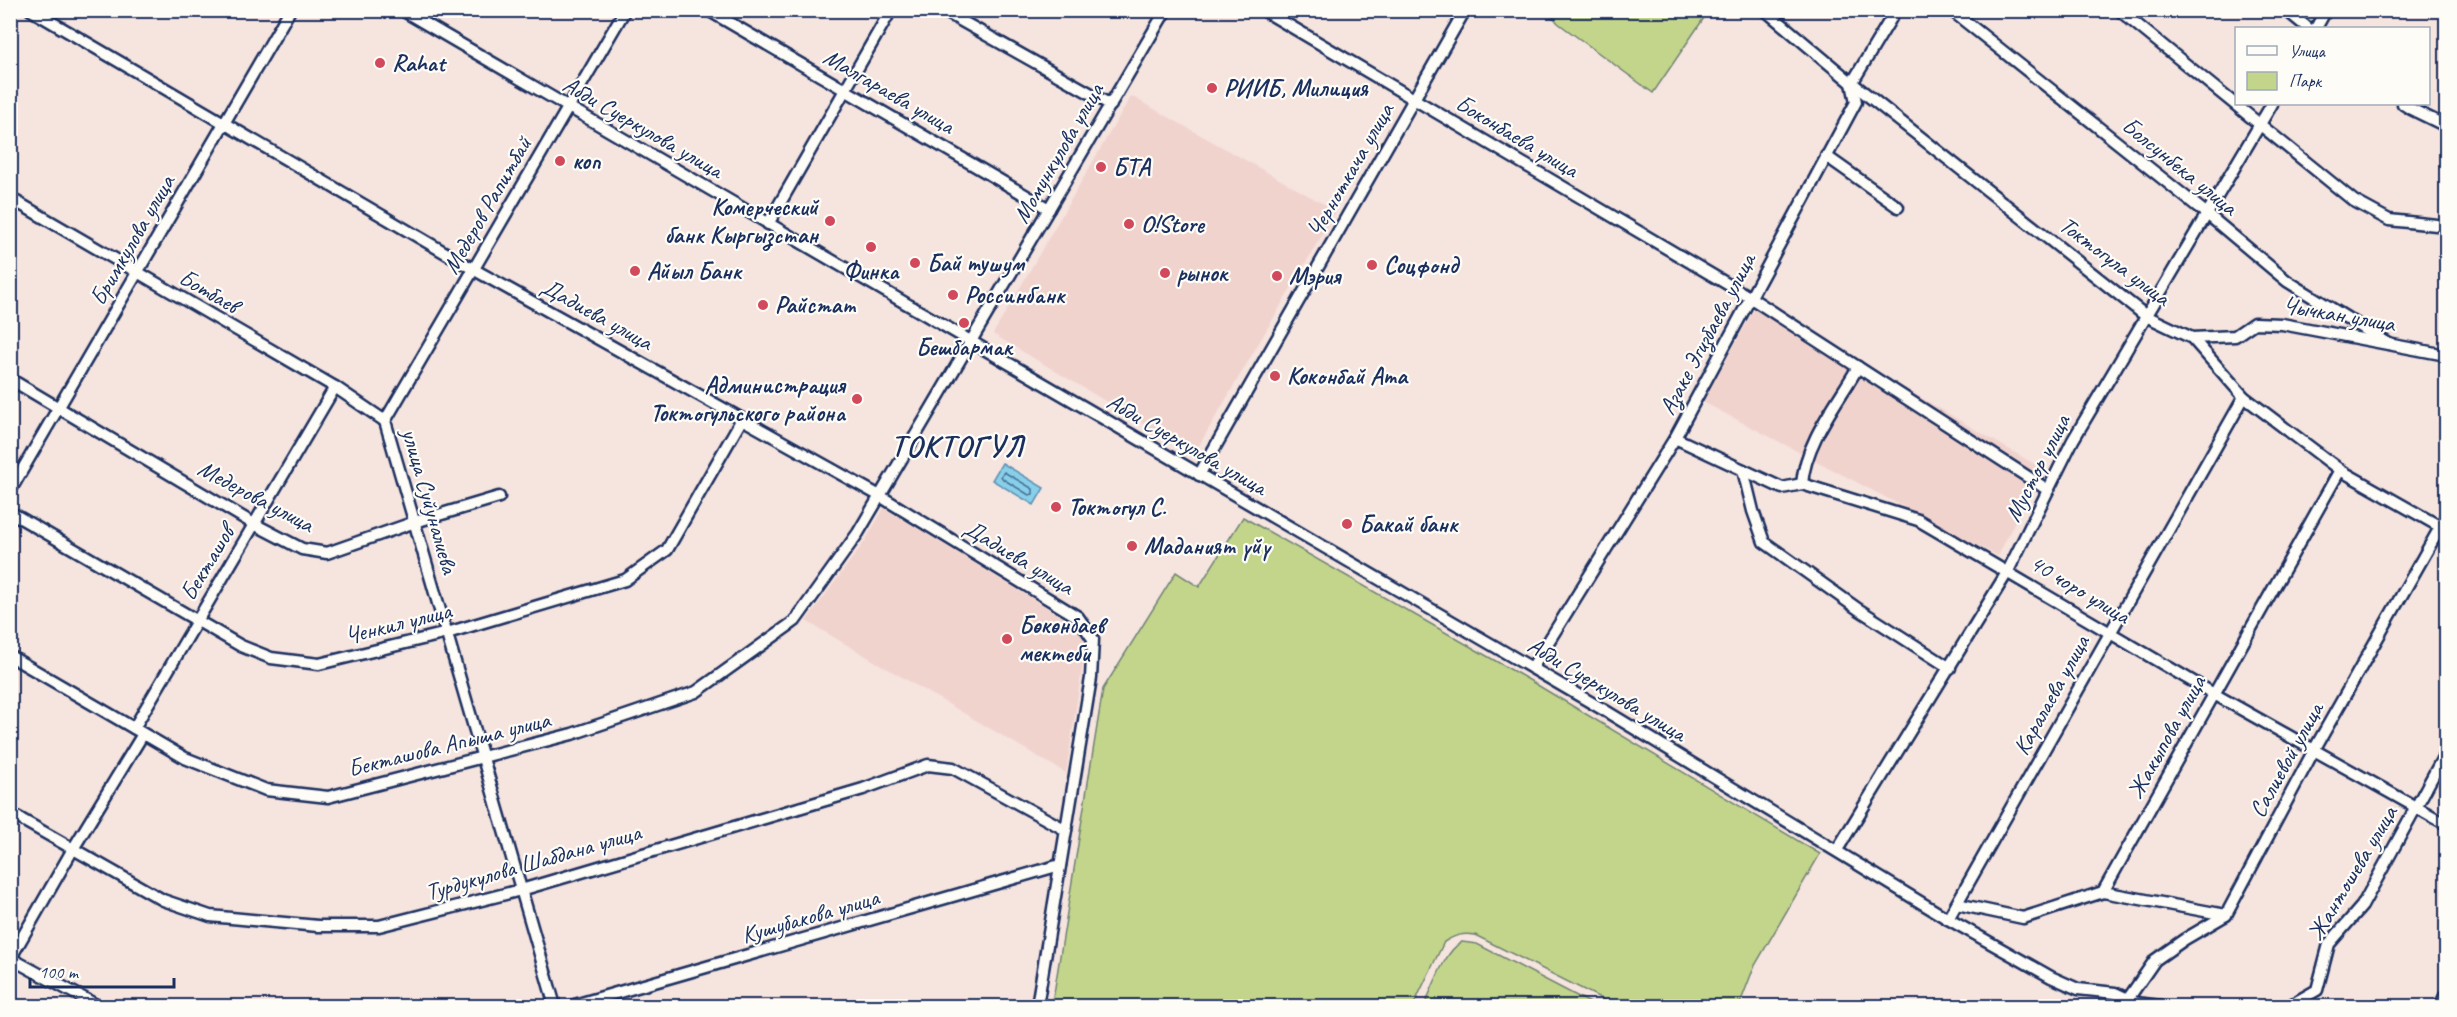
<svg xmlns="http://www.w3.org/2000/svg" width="2457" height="1017" font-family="Caveat,sans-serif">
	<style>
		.built { fill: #f1d3ce }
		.green { fill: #c3d58a; stroke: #6f8274; stroke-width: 1.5 }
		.water { fill: #88cfe9; stroke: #5c8fb1; stroke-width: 1.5 }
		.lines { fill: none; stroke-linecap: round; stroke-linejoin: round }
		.shore { stroke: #476f96; stroke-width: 1.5 }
		.minor-casing { stroke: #1b2f5e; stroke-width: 15 }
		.minor { stroke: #fdfcf7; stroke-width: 10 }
		.poi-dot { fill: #d1495b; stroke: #fdfcf7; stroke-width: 2 }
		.labels { text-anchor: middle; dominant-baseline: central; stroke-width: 4.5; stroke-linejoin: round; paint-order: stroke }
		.poi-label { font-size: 24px; font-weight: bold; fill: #1b2f5e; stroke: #fdfcf7; text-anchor: start }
		.street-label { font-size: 24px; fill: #1b2f5e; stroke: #fdfcf7 }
		.district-label { font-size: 30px; font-weight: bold; letter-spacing: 1.5px; fill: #1b2f5e; stroke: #fdfcf7 }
	</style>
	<rect width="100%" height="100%" fill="#f6e4df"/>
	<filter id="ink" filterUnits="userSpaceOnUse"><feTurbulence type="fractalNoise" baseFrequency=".0167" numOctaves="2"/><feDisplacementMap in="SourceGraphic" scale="12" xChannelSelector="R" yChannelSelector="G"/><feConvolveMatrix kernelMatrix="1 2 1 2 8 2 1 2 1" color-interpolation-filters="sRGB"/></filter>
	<g filter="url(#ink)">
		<g class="built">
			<polygon points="1131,96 1336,211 1194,454 993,334"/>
			<polygon points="1758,302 2041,468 1998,556 1703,402"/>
			<polygon points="884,508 1072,623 1086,643 1066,773 806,621 865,541"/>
		</g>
		<g class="green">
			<polygon points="1706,10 1708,12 1653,93 1558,23 1548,11"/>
			<path d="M 1243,517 L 1529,680 L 1820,854 L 1754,967 L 1739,1006 L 1616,1006 L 1475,935 C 1463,933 1455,935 1444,942 L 1413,1006 L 1052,1006 L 1103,689 L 1176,572 L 1199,587 Z"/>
			<path d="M 1462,942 L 1477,944 L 1596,1006 L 1424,1006 C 1433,988 1444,951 1462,942 Z"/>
		</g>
		<polygon class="water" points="1002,463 1044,488 1034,505 992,480"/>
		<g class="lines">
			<polygon class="shore" points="1004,472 1033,489 1033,494 1029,495 1003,479 1001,476"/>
			<g class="minor-casing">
				<g id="minor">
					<polyline points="31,10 473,269 880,496 1078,617 1093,639 1091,678 1037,1006"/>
					<polyline points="402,10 1604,710 1948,919 2051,977 2078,989 2115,993 2143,1006"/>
					<polyline points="708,10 1049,209"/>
					<polyline points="942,10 1111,105"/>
					<polyline points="1263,10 1751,298 2048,490"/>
					<polyline points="1765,10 1852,83 2146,316 2192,338 2244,397 2340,470 2446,530"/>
					<polyline points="1951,10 2207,214 2287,281 2389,344"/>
					<polyline points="2119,10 2354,201 2389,220 2446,226"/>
					<polyline points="2286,10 2308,28"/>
					<polyline points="2316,28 2326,10"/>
					<polyline points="2403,104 2411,109 2446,126"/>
					<polyline points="1826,156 1898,207"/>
					<polyline points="10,198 335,387 385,421"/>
					<polyline points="768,224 891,10"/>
					<polyline points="2192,338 2235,336 2254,323 2282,324 2446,355"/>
					<polyline points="10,379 254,524 302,549 327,553 415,522 499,497"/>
					<polyline points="385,421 555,1006"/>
					<polyline points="385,421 625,10"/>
					<polyline points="1675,438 1782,488 1802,484 1918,520 2214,694 2446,824"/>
					<polyline points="1743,470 1753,511 1764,542 1858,609 1950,668"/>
					<polyline points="1199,475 1465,10"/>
					<path d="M 1802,484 C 1805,442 1838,402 1858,367"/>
					<polyline points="10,491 290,10"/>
					<polyline points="10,512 241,646 271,658 319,664 447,633 625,580 667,550 742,419"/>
					<polyline points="10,656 185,758 266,790 328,797 572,734 696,692 795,621 858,533 1166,10"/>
					<polyline points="1532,668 1675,438 1856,102 1852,83 1896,10"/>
					<polyline points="134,728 335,387"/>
					<polyline points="10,813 163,900 210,916 318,926 379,926 521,890 863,789 928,765 953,768 1066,830"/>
					<polyline points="1837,850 2008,571 2073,440 2272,104"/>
					<polyline points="2103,892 2226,915 2314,750 2446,517"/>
					<polyline points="1957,904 2023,918 2103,892 2340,470"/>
					<polyline points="1948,919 2244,397"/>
					<polyline points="10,958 98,1006"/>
					<polyline points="10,959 73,849 143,734"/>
					<polyline points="2128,999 2155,960 2185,939 2226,915"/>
					<polyline points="2136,1003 2161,1006"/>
					<polyline points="571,1006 1060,865"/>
					<polyline points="2289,1006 2317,990 2329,944 2362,906 2446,752"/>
					<polyline points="2440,1006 2446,994"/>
				</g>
			</g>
			<use href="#minor" class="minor"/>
		</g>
	</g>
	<g class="poi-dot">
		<circle cx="380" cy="63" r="6"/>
		<circle cx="1212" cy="88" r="6"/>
		<circle cx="560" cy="161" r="6"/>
		<circle cx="1101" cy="167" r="6"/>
		<circle cx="830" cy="221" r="6"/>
		<circle cx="1129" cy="224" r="6"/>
		<circle cx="871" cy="247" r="6"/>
		<circle cx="915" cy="263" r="6"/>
		<circle cx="1372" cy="265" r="6"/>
		<circle cx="635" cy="271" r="6"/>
		<circle cx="1165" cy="273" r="6"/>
		<circle cx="1277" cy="276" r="6"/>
		<circle cx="953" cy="295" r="6"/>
		<circle cx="763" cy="305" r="6"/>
		<circle cx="964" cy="323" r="6"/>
		<circle cx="1275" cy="376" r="6"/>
		<circle cx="857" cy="399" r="6"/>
		<circle cx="1056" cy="507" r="6"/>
		<circle cx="1347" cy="524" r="6"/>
		<circle cx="1132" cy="546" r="6"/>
		<circle cx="1007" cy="639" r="6"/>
	</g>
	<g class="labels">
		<g class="poi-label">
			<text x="392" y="63">Rahat</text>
			<text x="1224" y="88">РИИБ, Милиция</text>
			<text x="572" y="161">коп</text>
			<text x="1113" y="167">БТА</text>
			<text x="818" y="207" text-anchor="end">Комерческий<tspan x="818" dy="28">банк Кыргызстан</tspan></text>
			<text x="1141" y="224">O!Store</text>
			<text x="927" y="263">Бай тушум</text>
			<text x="1384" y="265">Соцфонд</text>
			<text x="647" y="271">Айыл Банк</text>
			<text x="871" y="271" text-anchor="middle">Финка</text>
			<text x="1177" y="273">рынок</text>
			<text x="1289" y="276">Мэрия</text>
			<text x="965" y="295">Россинбанк</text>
			<text x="775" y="305">Райстат</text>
			<text x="964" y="347" text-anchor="middle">Бешбармак</text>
			<text x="1287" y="376">Коконбай Ата</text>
			<text x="845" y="385" text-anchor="end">Администрация<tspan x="845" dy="28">Токтогульского района</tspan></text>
			<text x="1068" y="507">Токтогул С.</text>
			<text x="1359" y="524">Бакай банк</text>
			<text x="1144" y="546">Маданият үйү</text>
			<text x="1019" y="625">Бөкөнбаев<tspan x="1019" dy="28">мектеби</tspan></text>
		</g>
		<g class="street-label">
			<text transform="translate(889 91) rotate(30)">Малгараева улица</text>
			<text transform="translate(643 127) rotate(30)">Абди Суеркулова улица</text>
			<text transform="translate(1517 136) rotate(31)">Боконбаева улица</text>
			<text transform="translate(1058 153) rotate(-60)">Момункулова улица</text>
			<text transform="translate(2180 166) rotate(39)">Болсунбека улица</text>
			<text transform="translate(1350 170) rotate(-60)">Черноткача улица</text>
			<text transform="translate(487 205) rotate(-60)">Медеров Рапитбай</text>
			<text transform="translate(132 240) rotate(-60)">Бримкулова улица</text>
			<text transform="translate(2115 261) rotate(37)">Токтогула улица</text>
			<text transform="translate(209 291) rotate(30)">Ботбаев</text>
			<text transform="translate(597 314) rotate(29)">Дадиева улица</text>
			<text transform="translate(2339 314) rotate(10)">Чычкан улица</text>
			<text transform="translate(1707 334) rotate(-62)">Азаке Эгизбаева улица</text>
			<text transform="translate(1187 444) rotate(30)">Абди Суеркулова улица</text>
			<text transform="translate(2037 468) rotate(-63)">Мустор улица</text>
			<text transform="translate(256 496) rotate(28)">Медерова улица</text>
			<text transform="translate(430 501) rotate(74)">улица Суйуналиева</text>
			<text transform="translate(1019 557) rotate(31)">Дадиева улица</text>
			<text transform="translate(207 563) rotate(-59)">Бекташов</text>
			<text transform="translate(2080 589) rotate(31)">40 чоро улица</text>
			<text transform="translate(398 623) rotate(-14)">Ченкил улица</text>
			<text transform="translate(1607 689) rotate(31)">Абди Суеркулова улица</text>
			<text transform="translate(2051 695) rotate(-61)">Каралаева улица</text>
			<text transform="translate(2166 737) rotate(-61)">Жакыпова улица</text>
			<text transform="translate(449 744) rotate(-14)">Бекташова Апыша улица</text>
			<text transform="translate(2286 760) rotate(-61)">Салиевой улица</text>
			<text transform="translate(533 862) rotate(-16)">Турдукулова Шабдана улица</text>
			<text transform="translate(2352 873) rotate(-59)">Жантошева улица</text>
			<text transform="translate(810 916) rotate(-16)">Кушубакова улица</text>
		</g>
		<g class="district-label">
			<text x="958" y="446">ТОКТОГУЛ</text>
		</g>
	</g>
	<rect width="2457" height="1017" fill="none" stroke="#fdfcf7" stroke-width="36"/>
	<rect x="18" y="18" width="2421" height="981" fill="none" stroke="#1b2f5e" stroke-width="2" filter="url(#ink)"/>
	<rect x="2235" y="27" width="195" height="78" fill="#fdfcf7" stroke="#a3aaba" stroke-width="1.5"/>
	<rect x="2247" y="46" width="30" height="9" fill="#fdfcf7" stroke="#a3aaba" stroke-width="1.5"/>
	<text x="2289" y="57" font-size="18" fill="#1b2f5e">Улица</text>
	<rect x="2247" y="72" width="30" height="18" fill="#c3d58a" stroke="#a3aaba" stroke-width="1.5"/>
	<text x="2289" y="87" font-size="18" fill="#1b2f5e">Парк</text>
	<path d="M30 978v9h144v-9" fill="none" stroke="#1b2f5e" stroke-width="3"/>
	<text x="39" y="978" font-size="18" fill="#1b2f5e" stroke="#fdfcf7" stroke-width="4.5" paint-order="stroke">100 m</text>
</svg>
